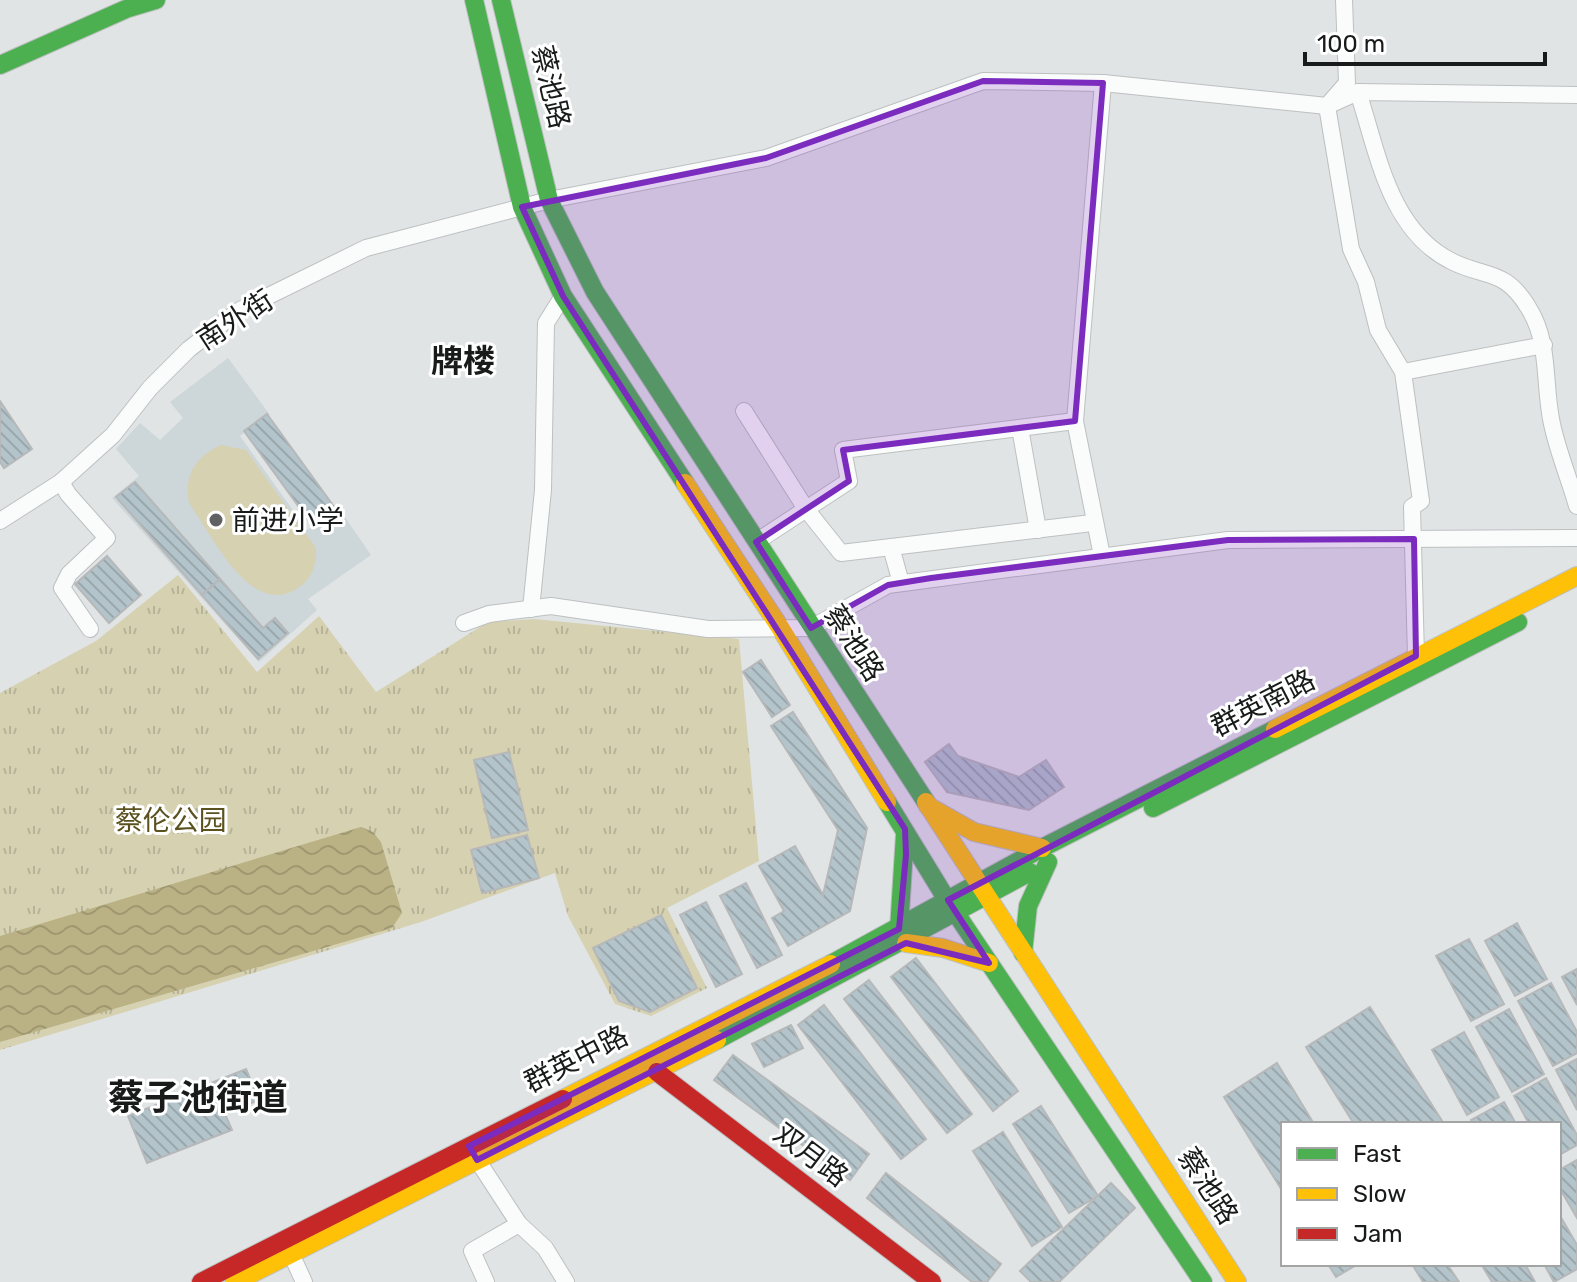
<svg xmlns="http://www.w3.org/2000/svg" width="1577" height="1282" font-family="Rubik,'Noto Sans SC',sans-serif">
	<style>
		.built { fill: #cdd6d9 }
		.park { fill: url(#park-tufts) }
		.pitch { fill: #d6d1b1 }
		.water { fill: url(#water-waves) }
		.building { fill: url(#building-back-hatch); stroke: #b6b8b9; stroke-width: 2 }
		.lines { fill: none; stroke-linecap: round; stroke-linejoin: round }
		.street-casing { stroke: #bdc0c1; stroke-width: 18 }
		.fast-casing { stroke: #bdc0c1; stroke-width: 20 }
		.slow-casing { stroke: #bdc0c1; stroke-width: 20 }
		.jam-casing { stroke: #bdc0c1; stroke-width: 20 }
		.street { stroke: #fafbfb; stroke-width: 16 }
		.fast { stroke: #4caf50; stroke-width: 18 }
		.slow { stroke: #ffc107; stroke-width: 18 }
		.jam { stroke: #c62828; stroke-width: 18 }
		.marked { fill: #7b2cbf; fill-opacity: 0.2; stroke: #7b2cbf; stroke-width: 6; stroke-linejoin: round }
		.poi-dot { fill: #5f6162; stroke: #fff; stroke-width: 3 }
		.labels { text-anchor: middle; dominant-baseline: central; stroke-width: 6; stroke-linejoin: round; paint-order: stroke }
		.street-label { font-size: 28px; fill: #191b1b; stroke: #fff }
		.poi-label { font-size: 28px; fill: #191b1b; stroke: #fff; text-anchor: start }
		.park-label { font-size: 28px; fill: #5a511e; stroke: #fff }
		.quarter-label { font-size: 32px; font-weight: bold; fill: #191b1b; stroke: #fff }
		.district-label { font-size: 36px; font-weight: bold; fill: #191b1b; stroke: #fff }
	</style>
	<defs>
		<pattern id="park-tufts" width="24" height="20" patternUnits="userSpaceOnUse" patternTransform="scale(2)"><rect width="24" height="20" fill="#d6d1b1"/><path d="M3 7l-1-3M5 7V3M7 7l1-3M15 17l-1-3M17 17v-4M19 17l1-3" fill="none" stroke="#b7b398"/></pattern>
		<pattern id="water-waves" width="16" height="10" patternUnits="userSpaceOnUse" patternTransform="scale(2)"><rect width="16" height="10" fill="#bab284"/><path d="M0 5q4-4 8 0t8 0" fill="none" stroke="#9f9871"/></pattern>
		<pattern id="building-back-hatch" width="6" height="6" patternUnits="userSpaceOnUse" patternTransform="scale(2)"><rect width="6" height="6" fill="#b4c4cb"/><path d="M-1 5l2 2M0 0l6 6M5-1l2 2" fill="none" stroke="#9aa8ae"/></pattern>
	</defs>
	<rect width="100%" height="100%" fill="#e1e4e5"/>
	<polygon class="built" points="228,358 270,415 240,436 307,530 340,510 371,555 308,599 317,610 259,662 112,498 139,476 116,449 140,423 160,440 183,418 170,402"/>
	<polygon class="park" points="178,575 257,672 319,616 376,692 488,622 534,619 739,639 759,861 667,908 707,988 651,1016 615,1004 568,916 555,873 421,922 0,1050 0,693 96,641"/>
	<path class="pitch" d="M 221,445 L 246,450 L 316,548 C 317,566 311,581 295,590 C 249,616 212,535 189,503 C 184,475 195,457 221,445 Z"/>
	<polygon class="water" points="361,827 373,832 381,842 402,913 392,928 0,1042 0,936"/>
	<g class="building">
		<polygon points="0,401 32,449 4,468 0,462"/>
		<polygon points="267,414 335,508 312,525 244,431"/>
		<polygon points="135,482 220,579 202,595 116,497"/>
		<polygon points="107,556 141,595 109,623 75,584"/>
		<polygon points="220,579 263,628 275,618 288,633 258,659 202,595"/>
		<polygon points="761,660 790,705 772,717 743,672"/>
		<polygon points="793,712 867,828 850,911 788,946 772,918 784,911 759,866 795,846 823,895 838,830 771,726"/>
		<polygon points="949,744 958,756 1019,777 1046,760 1064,787 1029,810 947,792 925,762"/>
		<polygon points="509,752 528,830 492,838 474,760"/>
		<polygon points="527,835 539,878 482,893 471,850"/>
		<polygon points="746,883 782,955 757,968 720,896"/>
		<polygon points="706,902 742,974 716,987 680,915"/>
		<polygon points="661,915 697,988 650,1012 619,1001 593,948"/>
		<polygon points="1517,923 1547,979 1515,996 1485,941"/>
		<polygon points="1469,939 1504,1004 1471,1021 1436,956"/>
		<polygon points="916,958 1018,1091 993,1111 891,977"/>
		<polygon points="1577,969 1577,1005 1562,977"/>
		<polygon points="869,980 972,1114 947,1133 844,999"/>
		<polygon points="1551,983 1577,1032 1577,1053 1553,1066 1518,1001"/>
		<polygon points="824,1005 926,1139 901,1159 798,1025"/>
		<polygon points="1370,1007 1444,1124 1354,1124 1306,1047"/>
		<polygon points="1509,1009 1544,1074 1512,1092 1476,1027"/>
		<polygon points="791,1025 803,1048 764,1067 752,1044"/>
		<polygon points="1464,1032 1499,1097 1467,1115 1432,1050"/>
		<polygon points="733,1055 869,1154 850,1180 714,1080"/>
		<polygon points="1577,1059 1577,1110 1556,1070"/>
		<polygon points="1277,1063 1314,1124 1283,1124 1283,1192 1224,1097"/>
		<polygon points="246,1069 259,1100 225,1114 232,1130 147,1163 128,1116"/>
		<polygon points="1546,1078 1577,1135 1577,1145 1559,1155 1559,1124 1529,1124 1514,1096"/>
		<polygon points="1504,1102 1516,1124 1474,1124 1471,1120"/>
		<polygon points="1041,1106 1098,1196 1069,1213 1013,1124"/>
		<polygon points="1003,1132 1062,1227 1032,1246 973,1151"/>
		<polygon points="1577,1160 1577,1218 1559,1187 1559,1170"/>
		<polygon points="886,1173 1001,1264 987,1282 972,1282 867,1198"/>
		<polygon points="1111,1183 1135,1208 1059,1282 1031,1282 1020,1271"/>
		<polygon points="1559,1214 1577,1245 1577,1269 1554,1282 1544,1264 1559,1264"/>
		<polygon points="1328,1264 1358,1264 1336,1277"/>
		<polygon points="1412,1264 1447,1264 1459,1282 1423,1282"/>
		<polygon points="1481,1264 1525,1264 1535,1282 1492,1282"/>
	</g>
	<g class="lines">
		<g class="street-casing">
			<g id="street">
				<polyline points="1344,0 1347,83 1327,106 1351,249 1366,282 1378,330 1403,372 1421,501 1412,507 1416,656"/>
				<path d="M 1358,92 C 1378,153 1389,231 1453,262 C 1486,278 1505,269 1528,307 C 1551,343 1543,384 1552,424 C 1558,452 1569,478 1577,506"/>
				<polyline points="1403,372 1544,345"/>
				<polyline points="744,411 806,509 841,553 1092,523"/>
				<polyline points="1020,428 1038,530"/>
				<polyline points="61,482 68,494 107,538 69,574 62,588 90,629"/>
				<polyline points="0,521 61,482 113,435 150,388 189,349 240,310 366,248 549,200 766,158 983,81 1103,83 1327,106 1358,92 1577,95"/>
				<polyline points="756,542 849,481 843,450 1075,421"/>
				<polyline points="891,547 901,583"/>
				<polyline points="1102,556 1075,421 1103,83"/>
				<polyline points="531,609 543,490 546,323 563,296"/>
				<polyline points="464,623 489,614 551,606 708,629 811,628 888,585 1228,540 1577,538"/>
				<polyline points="474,1155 519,1224 545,1248 566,1282"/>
				<polyline points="288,1247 304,1282"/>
				<polyline points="486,1282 472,1251 519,1224"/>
			</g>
		</g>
		<g class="fast-casing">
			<g id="fast">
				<polyline points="474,0 522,207 563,296 685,483"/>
				<polyline points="501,0 549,200 595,292 926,802"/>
				<polyline points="0,65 126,9 156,0"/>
				<polyline points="887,802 947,900 1203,1282"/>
				<polyline points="1153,808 1518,622"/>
				<polyline points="899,929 905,834"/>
				<polyline points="1023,953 1028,906 1048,862"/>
				<polyline points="831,964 1042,848 1275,729"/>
				<polyline points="717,1040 1030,872"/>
			</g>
		</g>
		<g class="slow-casing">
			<g id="slow">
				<polyline points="685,483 781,629 887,802"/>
				<polyline points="1275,729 1577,576"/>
				<polyline points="926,802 1237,1282"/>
				<polyline points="928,806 974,832 1042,848"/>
				<polyline points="906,943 943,948 989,963"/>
				<polyline points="563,1099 831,964"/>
				<polyline points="235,1282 717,1040"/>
			</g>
		</g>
		<g class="jam-casing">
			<g id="jam">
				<polyline points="657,1072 932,1282"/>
				<polyline points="201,1282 563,1099"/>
			</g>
		</g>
		<use href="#street" class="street"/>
		<use href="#fast" class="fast"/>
		<use href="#slow" class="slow"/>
		<use href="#jam" class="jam"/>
	</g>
	<path class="marked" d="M 983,81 L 1103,83 L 1075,421 L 843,450 L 849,481 L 756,542 L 811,628 L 888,585 L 931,578 L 1228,540 L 1414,539 L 1416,656 L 948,900 L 989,963 L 906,943 L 477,1160 L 469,1146 L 899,929 L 906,855 L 905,829 L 563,296 L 522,207 L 766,158 Z"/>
	<circle class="poi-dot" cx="216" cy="520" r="8"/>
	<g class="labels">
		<g class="street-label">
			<text transform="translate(551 87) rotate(77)">蔡池路</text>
			<text transform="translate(235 320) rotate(-33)">南外街</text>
			<text transform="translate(854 643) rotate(57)">蔡池路</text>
			<text transform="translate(1263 703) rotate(-27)">群英南路</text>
			<text transform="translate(576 1059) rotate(-27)">群英中路</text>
			<text transform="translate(811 1155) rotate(37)">双月路</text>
			<text transform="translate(1208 1186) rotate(57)">蔡池路</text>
		</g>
		<g class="poi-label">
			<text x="232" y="520">前进小学</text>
		</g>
		<g class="park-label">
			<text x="171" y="820">蔡伦公园</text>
		</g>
		<g class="quarter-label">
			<text x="463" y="361">牌楼</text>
		</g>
		<g class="district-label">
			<text x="198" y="1097">蔡子池街道</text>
		</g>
	</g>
	<rect x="1281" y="1122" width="280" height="144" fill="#ffffff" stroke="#a3a4a4" stroke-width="2"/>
	<rect x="1297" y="1148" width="40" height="12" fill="#4caf50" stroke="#a3a4a4" stroke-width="2"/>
	<text x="1353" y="1162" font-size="24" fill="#191b1b">Fast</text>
	<rect x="1297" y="1188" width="40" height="12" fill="#ffc107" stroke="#a3a4a4" stroke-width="2"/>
	<text x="1353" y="1202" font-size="24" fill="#191b1b">Slow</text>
	<rect x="1297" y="1228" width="40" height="12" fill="#c62828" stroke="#a3a4a4" stroke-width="2"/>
	<text x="1353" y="1242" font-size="24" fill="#191b1b">Jam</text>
	<path d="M1305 52v12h240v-12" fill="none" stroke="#191b1b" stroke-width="4"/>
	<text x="1317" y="52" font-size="24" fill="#191b1b" stroke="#ffffff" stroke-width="6" paint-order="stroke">100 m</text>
</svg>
